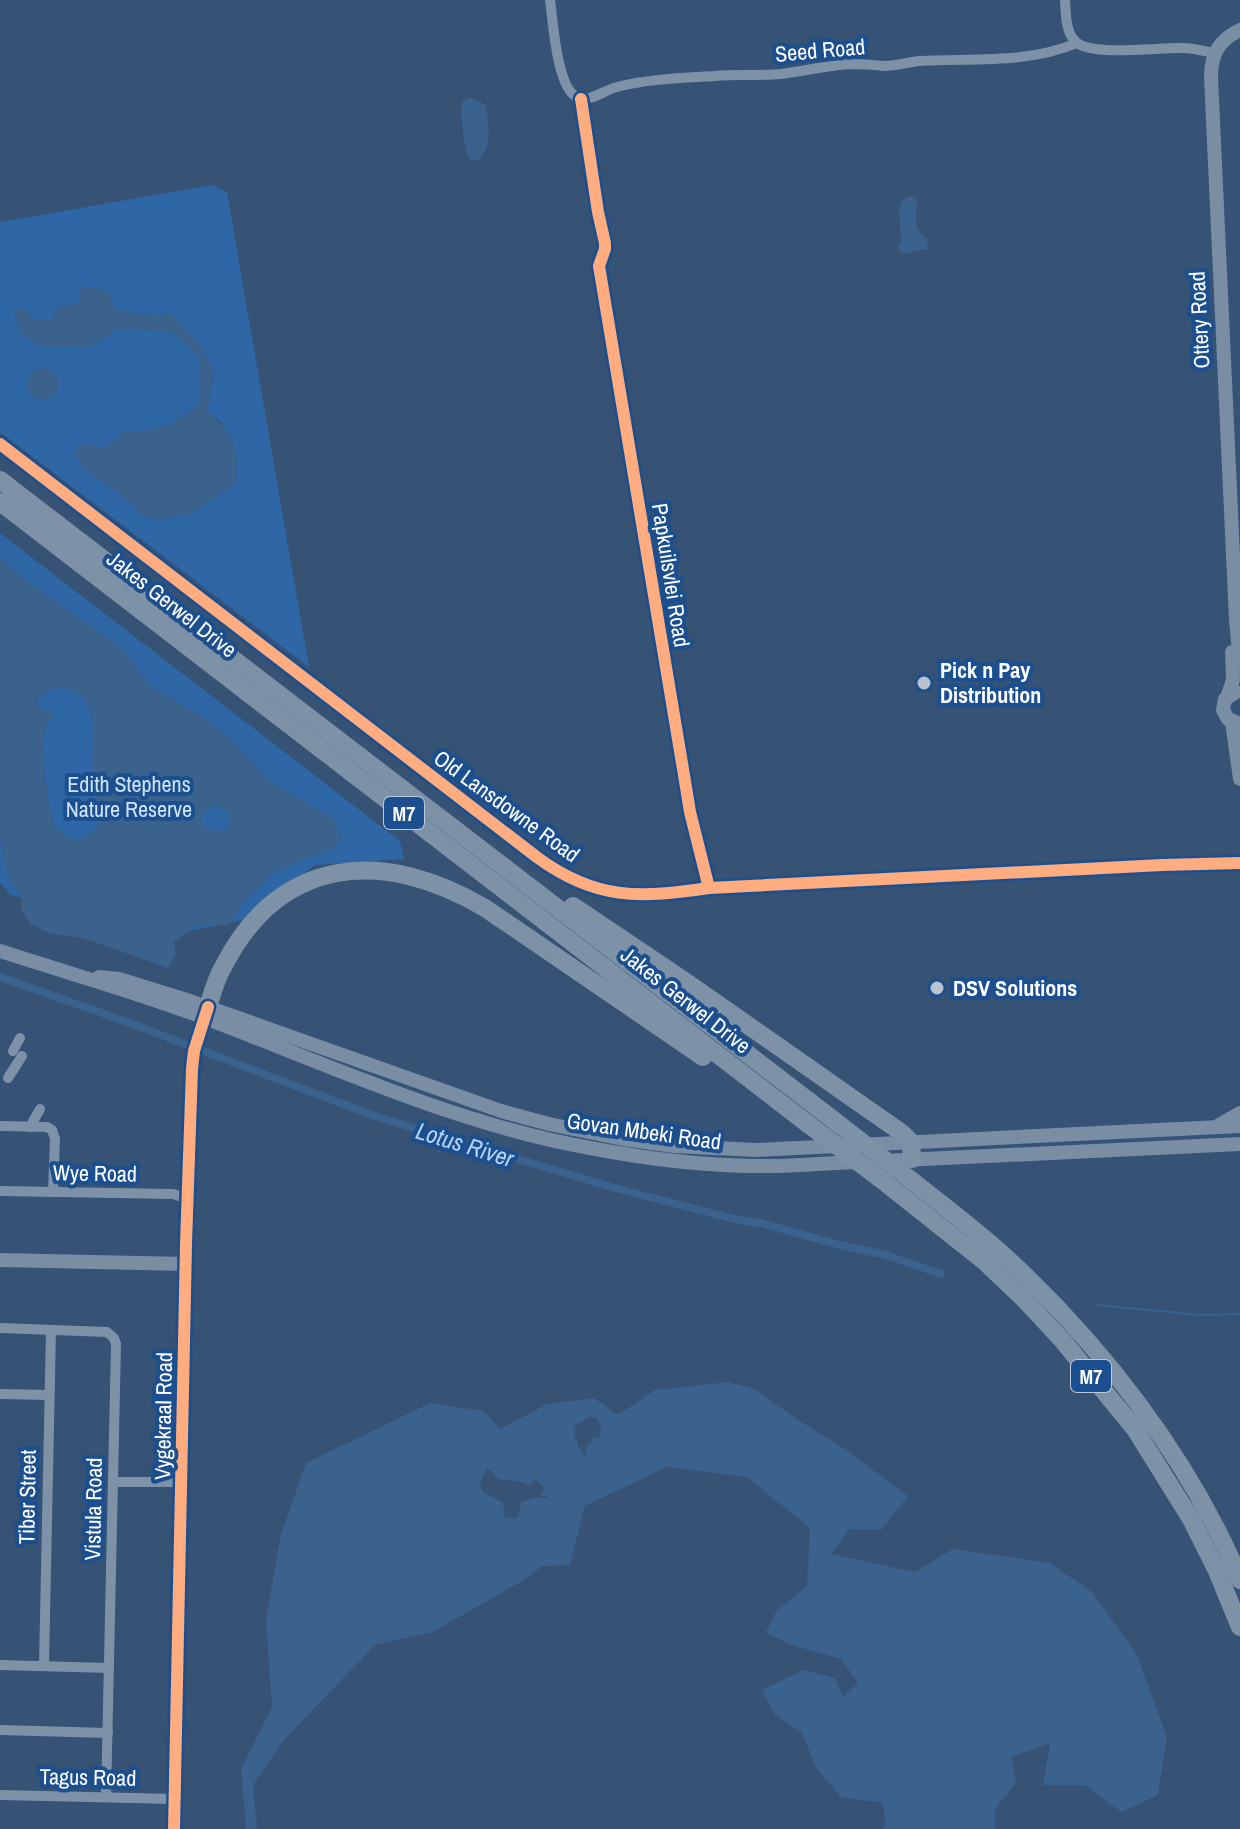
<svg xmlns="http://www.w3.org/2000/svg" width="1240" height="1829" font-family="'Archivo Narrow',sans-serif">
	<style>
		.green { fill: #2f66a5; fill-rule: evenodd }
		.water { fill: #3b618d; fill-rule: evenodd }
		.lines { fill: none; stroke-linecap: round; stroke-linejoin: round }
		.stream { stroke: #3b618d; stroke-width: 2 }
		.canal { stroke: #3b618d; stroke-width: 8 }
		.street { stroke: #7d92a8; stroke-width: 10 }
		.secondary { stroke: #798da4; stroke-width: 14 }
		.highway { stroke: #7e92a7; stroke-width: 18 }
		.highway-bridge { stroke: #7e92a7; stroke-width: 18 }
		.cycleway-casing { stroke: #1b4f8f; stroke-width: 17 }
		.cycleway { stroke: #ffac80; stroke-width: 12 }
		.poi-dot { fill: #b9c2ce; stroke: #1b4f8f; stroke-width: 3 }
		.labels { text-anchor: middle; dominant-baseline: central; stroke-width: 8; stroke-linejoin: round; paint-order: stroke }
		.shield { fill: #1b4f8f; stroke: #bbcadd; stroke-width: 2 }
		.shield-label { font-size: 20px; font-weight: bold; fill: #fff }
		.street-label { font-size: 22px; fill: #fff; stroke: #1b4f8f }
		.poi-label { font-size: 22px; font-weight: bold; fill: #fff; stroke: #1b4f8f; text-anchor: start }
		.park-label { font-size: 22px; fill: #cfe3fa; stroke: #1b4f8f }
		.water-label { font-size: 24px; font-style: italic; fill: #b5d3f5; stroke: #1b4f8f }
	</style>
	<rect width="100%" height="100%" fill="#365274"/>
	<g class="green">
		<path d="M 212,185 L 227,192 L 309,667 L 0,432 L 0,222 ZM 81,286 L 116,310 L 154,316 L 198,343 L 214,372 L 207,411 L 223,424 L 216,495 L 187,516 L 180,515 L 161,520 L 143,515 L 122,496 L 89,445 L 103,449 L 111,444 L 124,431 C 157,433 177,425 200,402 L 200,359 L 174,333 L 118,328 L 88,348 L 13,311 L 27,310 L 31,319 L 52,321 L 57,308 L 80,302 Z"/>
		<polygon points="0,533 400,841 404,859 315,865 242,920 153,939 11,895 0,883"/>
	</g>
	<g class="water">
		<path d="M 470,97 L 486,105 C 488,126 494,143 479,160 L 470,160 C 464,149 460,114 462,102 Z"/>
		<path d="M 912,196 L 917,201 C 917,219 912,229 928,240 L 927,249 C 918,250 910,254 902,253 L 898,247 L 901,243 L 899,209 L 902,200 Z"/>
		<path d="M 80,286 L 108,290 L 116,310 L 154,316 L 170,313 L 198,343 L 214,372 L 207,411 C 234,434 241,448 236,483 L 187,516 L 179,515 L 161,520 L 143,515 L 122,496 L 86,471 L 75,455 L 78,444 L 89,445 L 103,449 L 111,444 L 124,431 C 156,433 178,425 200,402 L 200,359 L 174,333 L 118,328 L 88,348 L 40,347 L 20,333 L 13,310 L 27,310 L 31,319 L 52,321 L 57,308 L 80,302 Z"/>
		<circle cx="43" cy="384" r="16"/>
		<path d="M 0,558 L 28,582 L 122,648 L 149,685 L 205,718 L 230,738 L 269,780 L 333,819 L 342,839 L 330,851 L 307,858 L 272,874 L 243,903 L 229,925 L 198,925 L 174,942 L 176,955 L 168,968 L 83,938 L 51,934 L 31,924 L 22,912 L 20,894 C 4,880 6,861 0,841 ZM 59,687 C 108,694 89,748 93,781 C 95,795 104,812 98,825 C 95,832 85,836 79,840 C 71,838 62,835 57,829 C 48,819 41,745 45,730 C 47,724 50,719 55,715 L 40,708 L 36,701 L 42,695 ZM 214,806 L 226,810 L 230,818 L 228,826 L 223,831 L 208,829 L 201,825 L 201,814 Z"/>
		<path d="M 728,1382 L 755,1389 L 795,1418 L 839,1445 L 908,1496 L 881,1530 L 849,1529 L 831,1554 L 915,1572 L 953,1549 L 1050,1563 L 1092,1592 L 1137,1655 L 1167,1737 L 1158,1795 L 1121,1812 L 1085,1785 L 1043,1785 L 1050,1743 L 1012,1757 L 1016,1783 L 995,1809 L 995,1829 L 882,1829 L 885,1823 L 883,1803 L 841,1797 L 816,1768 L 802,1733 L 774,1714 L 762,1690 L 803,1670 L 835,1678 L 843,1697 L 858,1683 L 841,1659 L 791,1645 L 766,1632 L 777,1610 L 807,1586 L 810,1528 L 747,1477 L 667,1467 L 585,1506 L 570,1565 L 542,1566 L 526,1579 L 433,1632 L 375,1645 L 283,1741 L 253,1785 L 257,1829 L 246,1829 L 241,1769 L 272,1707 L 266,1619 L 281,1534 L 306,1463 L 430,1403 L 484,1411 L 500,1429 L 547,1404 L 594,1398 L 618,1415 L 655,1390 ZM 589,1417 L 597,1419 L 598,1423 L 601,1425 L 599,1439 L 598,1440 L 597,1437 L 592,1438 L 591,1444 L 586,1447 L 586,1455 L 584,1455 L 582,1449 L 578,1449 L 577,1440 L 574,1437 L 575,1426 ZM 487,1469 L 492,1472 L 498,1479 L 523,1482 L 529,1486 L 532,1484 L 533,1480 L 536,1480 L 543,1486 L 544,1491 L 541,1492 L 541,1495 L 547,1496 L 550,1499 L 537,1497 L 521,1502 L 518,1518 L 505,1518 L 503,1503 L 483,1492 L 480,1482 Z"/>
	</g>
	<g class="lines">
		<polyline class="stream" points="1096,1305 1201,1315 1240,1314"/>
		<polyline class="canal" points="0,977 127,1022 377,1117 615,1188 738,1220 761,1223 840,1245 886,1255 941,1274"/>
		<g class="street">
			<path d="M 550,0 C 553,21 557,89 577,97 C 590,103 604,90 617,87 C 648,79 682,78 714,76 C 736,74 759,76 781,74 C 805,71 829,65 853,64 C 864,64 874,65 884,66 C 896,66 908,62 920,61 C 973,58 1027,64 1077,43"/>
			<path d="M 1065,0 C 1066,13 1065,32 1076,42 C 1092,57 1160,47 1183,48 C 1193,48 1204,51 1214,53"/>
			<polyline points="581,99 598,212 605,243 605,249 599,266 685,781 690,812 709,888"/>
			<path d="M 0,444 L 538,858 C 597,901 641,898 709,888 L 1162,865 L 1240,863"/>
			<polyline points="13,1051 20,1038"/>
			<polyline points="8,1078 22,1056"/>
			<polyline points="0,1126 47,1127 52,1130 55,1139 53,1192"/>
			<polyline points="30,1127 40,1109"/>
			<polyline points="0,1191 173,1194 188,1199"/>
			<polyline points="0,1328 107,1332 114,1338 116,1344 106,1797"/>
			<polyline points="0,1394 49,1395"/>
			<polyline points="114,1482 181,1482"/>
			<polyline points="0,1665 109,1668"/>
			<polyline points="44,1666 51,1330"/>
			<polyline points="0,1730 108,1733"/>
			<polyline points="0,1795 175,1799"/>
		</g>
		<g class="secondary">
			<path d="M 1240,30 C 1219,40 1211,54 1211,77 L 1236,620 L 1240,663"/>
			<polyline points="1236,692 1225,699 1223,710 1228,719 1238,723"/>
			<polyline points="1228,695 1233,680 1232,652"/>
			<polyline points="1232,722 1240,779"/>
			<path d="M 0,951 C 73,975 147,995 218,1023 C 340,1070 461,1125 590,1148 C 652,1160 714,1167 777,1166 C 805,1165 833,1163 861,1162"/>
			<polyline points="99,977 119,979 193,1002 501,1111 549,1124 623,1139 674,1146 756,1150 1240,1126"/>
			<polyline points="1219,1125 1240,1113"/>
			<polyline points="882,1161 1240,1144"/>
			<polyline points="0,1260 186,1264"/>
			<polyline points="174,1829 186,1244 192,1069 194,1051 206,1012"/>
		</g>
		<g class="highway">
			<polyline points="0,480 840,1125"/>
			<polyline points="0,502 808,1124"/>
			<polyline points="573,906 689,984 902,1133 911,1142 912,1159"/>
			<path d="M 208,1007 C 212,994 216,979 223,967 C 280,855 384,848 485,908 L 703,1057"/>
			<polyline points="878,1177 984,1261 1024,1299 1063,1341 1135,1429 1191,1519 1217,1571 1240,1627"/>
			<path d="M 911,1180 C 941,1204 972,1227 1001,1253 C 1099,1342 1189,1457 1240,1580"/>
		</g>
		<g class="highway-bridge">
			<polyline points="808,1124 878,1177"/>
			<polyline points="840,1125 911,1180"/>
		</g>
		<g class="cycleway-casing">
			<g id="cycleway">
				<polyline points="581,99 598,212 605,243 605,249 599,266 685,781 690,812 709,888"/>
				<path d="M 0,444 L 538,858 C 597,901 641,898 709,888 L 1162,865 L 1240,863"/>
				<polyline points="174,1829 186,1244 192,1069 194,1051 208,1007"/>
			</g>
		</g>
		<use href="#cycleway" class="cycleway"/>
	</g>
	<g class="poi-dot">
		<circle cx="924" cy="683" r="8"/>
		<circle cx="937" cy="988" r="8"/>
	</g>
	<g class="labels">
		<g class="shield">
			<rect x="384" y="797" width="40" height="32" rx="6"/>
			<rect x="1071" y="1360" width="40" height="32" rx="6"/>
		</g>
		<g class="shield-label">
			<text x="404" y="813">M7</text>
			<text x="1091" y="1376">M7</text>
		</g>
		<g class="street-label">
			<text transform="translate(820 50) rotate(-5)">Seed Road</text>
			<text transform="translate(1199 320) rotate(-93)">Ottery Road</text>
			<text transform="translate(671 575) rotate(81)">Papkuilsvlei Road</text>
			<text transform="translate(172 604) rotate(38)">Jakes Gerwel Drive</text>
			<text transform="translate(507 806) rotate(36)">Old Lansdowne Road</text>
			<text transform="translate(686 1000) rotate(38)">Jakes Gerwel Drive</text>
			<text transform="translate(644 1131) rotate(8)">Govan Mbeki Road</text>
			<text transform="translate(95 1173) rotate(1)">Wye Road</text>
			<text transform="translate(163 1416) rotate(-89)">Vygekraal Road</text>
			<text transform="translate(27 1497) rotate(-89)">Tiber Street</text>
			<text transform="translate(93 1509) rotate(-89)">Vistula Road</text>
			<text transform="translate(88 1777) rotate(1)">Tagus Road</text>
		</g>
		<g class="poi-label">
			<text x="940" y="670">Pick n Pay<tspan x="940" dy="25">Distribution</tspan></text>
			<text x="953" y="988">DSV Solutions</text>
		</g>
		<g class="park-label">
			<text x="129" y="784">Edith Stephens<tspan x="129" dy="25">Nature Reserve</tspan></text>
		</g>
		<g class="water-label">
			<text transform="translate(465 1144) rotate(17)">Lotus River</text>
		</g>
	</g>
</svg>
